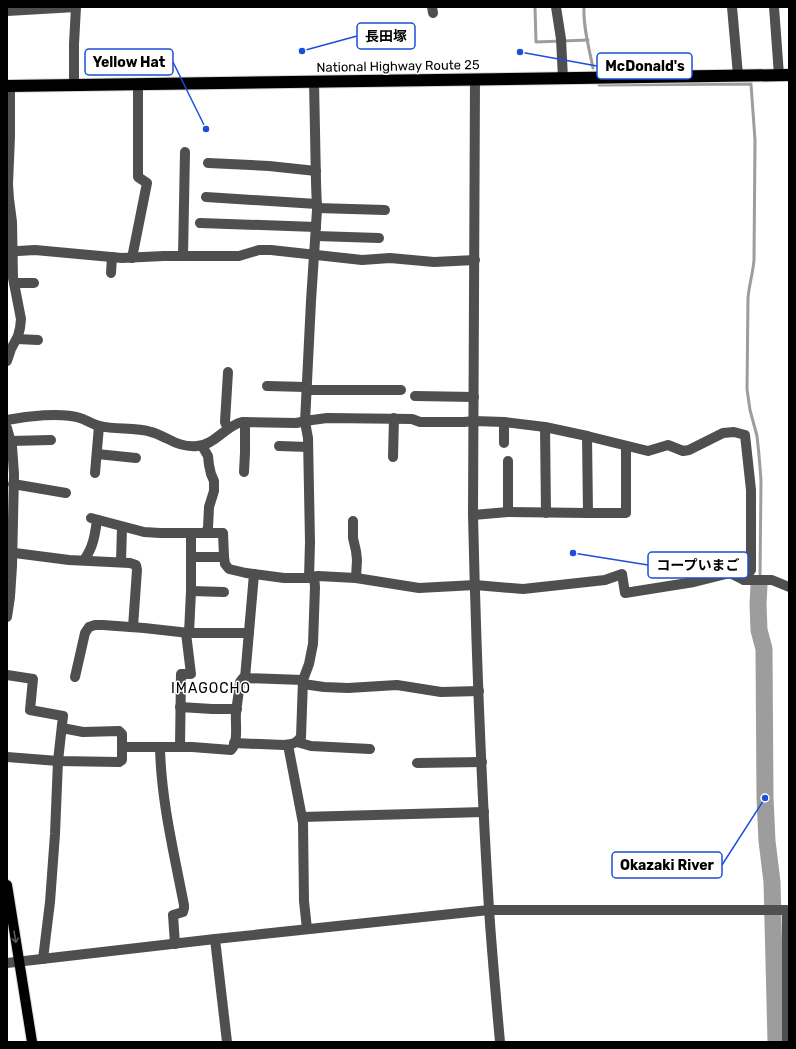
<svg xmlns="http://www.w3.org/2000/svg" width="796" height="1049" font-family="Rubik,'Noto Sans JP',sans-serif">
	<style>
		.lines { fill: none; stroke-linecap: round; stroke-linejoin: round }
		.stream { stroke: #9d9d9d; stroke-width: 3 }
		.river { stroke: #9d9d9d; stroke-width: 17 }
		.major-casing { stroke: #dbdbdb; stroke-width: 12 }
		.highway-casing { stroke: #dbdbdb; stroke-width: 14 }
		.minor { stroke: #4f4f4f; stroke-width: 10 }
		.major { stroke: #000; stroke-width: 10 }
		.highway { stroke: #000; stroke-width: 12 }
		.oneway { stroke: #595959 }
		.labels { text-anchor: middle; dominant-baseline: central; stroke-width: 3; stroke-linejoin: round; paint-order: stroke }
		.street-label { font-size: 13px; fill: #000; stroke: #fff }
		.neighbourhood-label { font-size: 14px; letter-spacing: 1px; fill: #000; stroke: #fff }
		.leader { fill: none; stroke: #1d4ed8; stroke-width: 1.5 }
		.callout-dot { fill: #1d4ed8; stroke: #fff; stroke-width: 1.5 }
		.callout { fill: #fff; stroke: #1d4ed8; stroke-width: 1.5 }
		.callout-label { font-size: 14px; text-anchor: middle; font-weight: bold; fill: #000 }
	</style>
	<rect width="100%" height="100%" fill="#fff"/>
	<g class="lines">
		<g class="stream">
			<polyline points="535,7 536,42 588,40"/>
			<path d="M 584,7 C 583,27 589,48 593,68"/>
			<path d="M 599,85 L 751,84 L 755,140 L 754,260 C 753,273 749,285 748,298 L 747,389 L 750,410 L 757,436 L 759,455 L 761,480 L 760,577"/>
		</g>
		<polyline class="river" points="759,585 758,604 759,630 764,649 765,798 767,841 772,882 776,1042"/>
		<g class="major-casing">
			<polyline id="major" points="7,885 32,1042"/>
		</g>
		<g class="highway-casing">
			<polyline id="highway" points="7,86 789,75"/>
		</g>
		<g class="minor">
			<polyline points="432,7 433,13"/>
			<polyline points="556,7 561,39 563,78"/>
			<polyline points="732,7 738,75"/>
			<polyline points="774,7 779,75"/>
			<polyline points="7,11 76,7"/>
			<path d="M 475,80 L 473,515 C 476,646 481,778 489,909 C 492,953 496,998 500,1042"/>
			<polyline points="74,85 74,44 76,7"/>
			<polyline points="208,163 269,166 316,171"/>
			<polyline points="206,197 317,204"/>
			<polyline points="317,208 385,210"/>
			<polyline points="200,223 316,227"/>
			<polyline points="316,236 379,238"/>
			<polyline points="7,253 18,251 35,250 122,258 164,256 239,256 259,250 271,250 362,260 390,258 434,262 475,260"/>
			<polyline points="183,256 185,152"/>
			<polyline points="132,258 147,183 138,177 138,85"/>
			<polyline points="111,273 112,257"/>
			<polyline points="14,283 34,283"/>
			<polyline points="17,339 38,340"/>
			<polyline points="7,361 11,349 18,336 20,328 21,319 13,278 12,222 9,199 8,184 10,136 10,86"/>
			<polyline points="267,386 306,387"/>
			<polyline points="306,390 401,390"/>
			<polyline points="415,396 474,397"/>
			<path d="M 7,420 C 27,416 61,412 80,418 C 87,420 93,425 100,426 C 116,430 135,427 151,432 C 157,433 162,437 168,439 C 177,444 187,447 197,446 C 215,445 225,426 242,422 L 296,423 L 312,420 L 327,418 L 412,419 L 420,422 L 464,422 L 474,421 L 504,422 L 545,427 L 587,436 L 648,451 L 668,445 L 683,451 L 689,450 L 723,433 L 734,432 L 745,435 L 751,490 L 751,570 L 744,580"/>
			<polyline points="504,422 504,443"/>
			<polyline points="545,427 546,513"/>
			<polyline points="7,428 12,446 14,474 12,566 10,597 7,617"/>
			<polyline points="228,429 225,422 228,372"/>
			<polyline points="11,441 51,440"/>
			<polyline points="202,446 208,456 209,465 211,474 214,481 214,491 209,507 208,528 205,533"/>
			<polyline points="279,446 308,447"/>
			<polyline points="97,454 136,458"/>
			<polyline points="393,457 394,418"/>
			<polyline points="508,461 508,512"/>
			<polyline points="244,472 245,453 245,422"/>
			<polyline points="95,473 99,426"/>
			<polyline points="13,484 66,493"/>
			<polyline points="588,513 626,513 626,446"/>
			<polyline points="473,515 508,512 588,513 587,436"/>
			<polyline points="91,518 144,532 160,533 223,533 224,557 225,564 229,569 246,573 284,578 305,578 318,576 356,578 419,588 475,585 523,589 605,580 622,574 625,593 694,582 730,573 744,580 772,580 789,587"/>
			<polyline points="353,521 353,538 356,551 357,560 356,578"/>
			<polyline points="7,552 69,560 130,563 136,565 137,570 133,627"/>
			<polyline points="191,557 224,557"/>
			<path d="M 84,560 C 93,548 95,535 97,520"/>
			<polyline points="121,562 122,527"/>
			<polyline points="309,578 310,542 308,438 305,422 311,301 317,210 316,182 314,81"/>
			<polyline points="191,591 224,592"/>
			<polyline points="189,633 191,591 191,533"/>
			<polyline points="7,675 33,679 30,710 63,716 58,761 55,834 50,902 43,959"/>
			<polyline points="75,677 85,633 89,627 95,625 103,625 144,628 189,633 249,633"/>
			<polyline points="245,678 254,574"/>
			<polyline points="303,684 324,687 348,688 397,685 441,692 479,691"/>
			<polyline points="180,707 212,709 237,709"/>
			<polyline points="297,742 311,746 370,749"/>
			<path d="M 234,743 L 284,745 C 292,744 296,744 301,737 L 303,680 L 309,664 L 313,644 L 315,587 L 314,577"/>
			<polyline points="288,745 303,823 304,901 307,929"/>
			<path d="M 122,747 L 192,747 L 231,750 C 239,741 235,724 236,713 C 237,703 239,692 240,682 L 243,678 L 303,680"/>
			<path d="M 160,747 C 161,800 174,853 184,905 L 184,908 L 183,912 L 173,915 L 175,944"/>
			<polyline points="180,747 181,674 191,674 186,633"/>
			<polyline points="7,757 58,761 119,762 122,760 122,734 119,731 83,732 62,728"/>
			<polyline points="417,763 482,762"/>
			<polyline points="302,817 484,812"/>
			<polyline points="787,910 787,1042"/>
			<polyline points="215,939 227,1042"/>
			<polyline points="7,963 215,939 489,910 789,910"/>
		</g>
		<use href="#major" class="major"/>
		<use href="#highway" class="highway"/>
	</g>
	<defs><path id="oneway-shaft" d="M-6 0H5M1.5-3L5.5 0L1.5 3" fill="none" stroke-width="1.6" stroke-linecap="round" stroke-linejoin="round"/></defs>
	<use class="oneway" href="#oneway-shaft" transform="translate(15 937) rotate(81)"/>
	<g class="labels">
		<g class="street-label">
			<text transform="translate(398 66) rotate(-1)">National Highway Route 25</text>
		</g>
		<g class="neighbourhood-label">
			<text x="211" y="688">IMAGOCHO</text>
		</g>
	</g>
	<path class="leader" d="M302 51L357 36M206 129L173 62M520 52L597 66M573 553L648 565M765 798L722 865"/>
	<g class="callout-dot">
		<circle cx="302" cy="51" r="4"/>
		<circle cx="206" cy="129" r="4"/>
		<circle cx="520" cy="52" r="4"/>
		<circle cx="573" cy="553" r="4"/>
		<circle cx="765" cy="798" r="4"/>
	</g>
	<g class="callout">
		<rect x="357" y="23" width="58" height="26" rx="4"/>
		<rect x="85" y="49" width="88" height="26" rx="4"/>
		<rect x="597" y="53" width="95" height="26" rx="4"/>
		<rect x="648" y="552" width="100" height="26" rx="4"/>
		<rect x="612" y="852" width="110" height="26" rx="4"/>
	</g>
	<g class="callout-label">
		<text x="386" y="41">長田塚</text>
		<text x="129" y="67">Yellow Hat</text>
		<text x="645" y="71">McDonald's</text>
		<text x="698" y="570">コープいまご</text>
		<text x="667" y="870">Okazaki River</text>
	</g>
	<rect width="796" height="1049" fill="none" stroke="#000000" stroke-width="16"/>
</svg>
